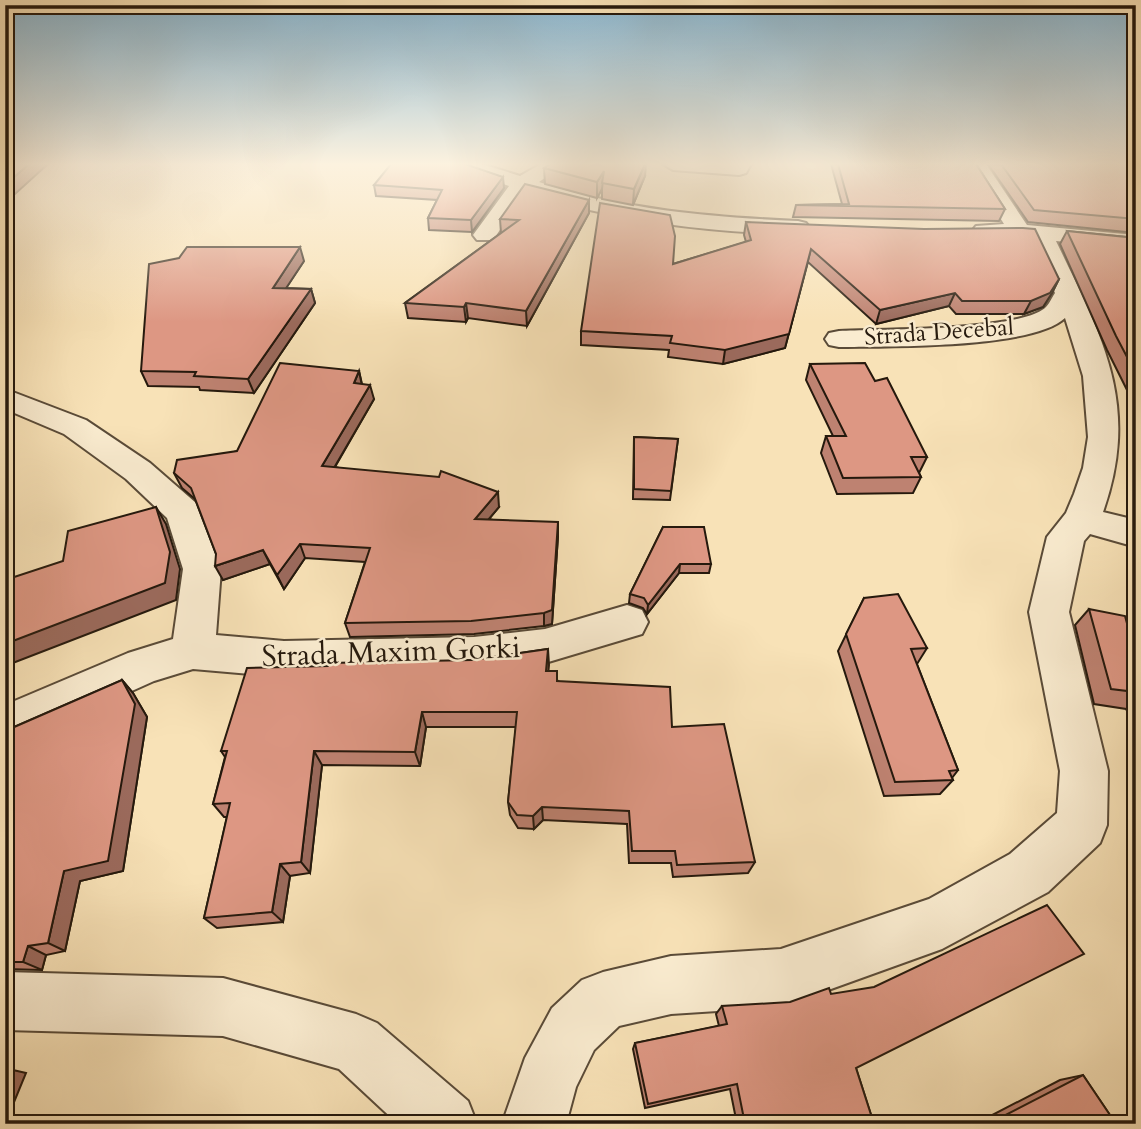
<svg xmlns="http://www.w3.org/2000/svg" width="1141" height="1129" font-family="Cardo,serif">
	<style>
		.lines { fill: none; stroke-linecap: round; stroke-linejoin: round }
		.street-casing { stroke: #5a4b38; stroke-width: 4 }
		.street { fill: #faecd0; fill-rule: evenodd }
		.wall { fill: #be8271; stroke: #25190d; stroke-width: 2 }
		.shaded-wall { fill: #9b6a5c; stroke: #25190d; stroke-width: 2 }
		.building { fill: #dd9783; stroke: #25190d; stroke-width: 2 }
		.labels { text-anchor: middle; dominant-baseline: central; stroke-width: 5; stroke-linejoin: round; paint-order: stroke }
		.far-street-label { font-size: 24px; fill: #25190d; stroke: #faecd0 }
		.street-label { font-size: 30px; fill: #25190d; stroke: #faecd0 }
	</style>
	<rect width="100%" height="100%" fill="#f8e2b7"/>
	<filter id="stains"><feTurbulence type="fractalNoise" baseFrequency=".00286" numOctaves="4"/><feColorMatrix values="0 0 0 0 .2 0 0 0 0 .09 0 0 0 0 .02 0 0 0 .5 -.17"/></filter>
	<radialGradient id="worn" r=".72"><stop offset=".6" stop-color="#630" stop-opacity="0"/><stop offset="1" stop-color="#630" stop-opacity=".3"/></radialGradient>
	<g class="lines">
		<g class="street-casing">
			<g id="street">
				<path d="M 453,164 L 482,164 L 520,176 L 541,164 L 565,164 L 539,182 C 625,210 709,217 798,221 L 806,223 L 810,228 L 806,233 L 798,235 C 704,231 616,222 526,192 L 493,240 L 477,240 L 473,235 L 509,186 L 456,168 Z"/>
				<polygon points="663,164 751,164 746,173 739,175 673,170"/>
				<path d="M 966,164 L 986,164 L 1027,225 L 1136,235 L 1136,249 L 1056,241 C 1102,337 1141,404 1103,512 L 1136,520 L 1136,547 L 1090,534 L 1084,541 L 1069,612 L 1108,771 L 1107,825 L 1100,843 L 1048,892 L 942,949 L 781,1007 L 671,1014 L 619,1026 L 594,1050 L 576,1087 L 566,1124 L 502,1124 L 525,1058 L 552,1008 L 582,980 L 603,972 L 671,956 L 781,949 L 929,899 L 1010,854 L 1057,813 L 1060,771 L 1029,612 L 1047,537 L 1066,513 L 1074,494 L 1083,468 L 1088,437 L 1083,376 L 1065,318 C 1032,349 887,346 839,347 L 829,345 L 825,339 L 829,333 L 839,331 C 882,329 1009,331 1042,310 C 1048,307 1051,299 1055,293 L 1031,239 L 976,236 L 972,231 L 976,226 L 1004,224 Z"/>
				<polygon points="5,389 86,420 150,463 196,503 221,569 216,635 284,641 474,637 545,629 627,605 642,610 648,622 642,634 545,663 474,673 284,677 193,669 154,681 5,748 5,705 128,653 173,639 183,569 167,518 126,479 64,434 5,409"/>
				<polygon points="5,972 223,978 356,1014 377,1023 468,1101 477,1124 398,1124 339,1069 223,1036 5,1030"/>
			</g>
		</g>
		<use href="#street" class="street"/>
	</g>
	<g class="wall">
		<polygon points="831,164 976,164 1005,209 999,221 793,217 796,205 842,204"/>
		<polygon points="988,164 1136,164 1136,233 1028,222"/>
		<polygon points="544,168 645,176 633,205 602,199 602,189 597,198 545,184"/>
		<polygon points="374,185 504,188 472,232 429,230 428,218 437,200 376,196"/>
		<polygon points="589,200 589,213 527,326 468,318 466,322 408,318 405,303 501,233 500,219"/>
		<polygon points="746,222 1059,279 1052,293 1043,307 1024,314 956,314 949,306 876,324 808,262 785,348 723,364 668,357 669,350 581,345 581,331 673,264 746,242 744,235"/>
		<polygon points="1067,231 1136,238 1136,408 1107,350 1060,244"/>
		<polygon points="304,261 286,288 311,289 315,303 254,393 200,390 199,387 148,386 141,371"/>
		<polygon points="810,364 875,381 927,457 919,473 921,477 913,493 837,494 821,453 826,436 833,436 806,380"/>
		<polygon points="359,371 362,384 374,399 335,467 499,507 489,519 558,536 552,624 544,626 474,634 350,637 345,623 365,562 305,558 284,589 270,564 223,580 216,554 195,499 182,488 174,473 237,451"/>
		<polygon points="634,437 678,439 670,500 633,499"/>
		<polygon points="663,527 711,564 709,573 679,573 647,614 643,608 629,603 630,594"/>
		<polygon points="864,598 927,648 917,664 958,770 952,778 953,780 940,794 884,796 838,651"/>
		<polygon points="1089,609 1136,657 1136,727 1126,709 1094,704 1075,625"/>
		<polygon points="548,649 548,671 558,681 672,727 755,862 748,873 673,877 671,863 629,863 627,824 543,820 534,829 518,828 510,815 508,802 516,727 426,727 420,766 322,765 310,873 290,876 283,922 217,928 204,918 227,817 224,817 213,804 225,757 221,751 328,666 472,660"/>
		<polygon points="122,680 133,693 147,717 123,871 80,881 65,951 46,955 42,970 5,969 5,731"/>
		<polygon points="722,1006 856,1068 874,1124 737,1124 730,1089 645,1108 633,1049 635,1043 719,1026 716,1014"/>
		<polygon points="1083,1075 1116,1124 975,1124 1060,1080"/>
	</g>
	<g class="shaded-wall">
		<polygon points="29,164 48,164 5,203 5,185"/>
		<polygon points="645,164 646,164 645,176 633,205 634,189"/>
		<polygon points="604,171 602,189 597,198 597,182"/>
		<polygon points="503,177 504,188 472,232 471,220"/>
		<polygon points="589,200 589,213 527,326 526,311"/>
		<polygon points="300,247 304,261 277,302 273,288"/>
		<polygon points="811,249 785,348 723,364 725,350"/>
		<polygon points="1059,279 1052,293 1043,307 1024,314 1031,301"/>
		<polygon points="311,289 315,303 254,393 248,379"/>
		<polygon points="955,293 949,306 876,324 880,310"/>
		<polygon points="466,303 468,318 466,322 464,307"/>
		<polygon points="359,371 362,386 354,383"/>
		<polygon points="370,385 374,399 327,480 322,466"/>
		<polygon points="5,438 11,445 5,447"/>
		<polygon points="498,492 499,507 477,533 475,519"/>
		<polygon points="156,507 166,524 180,569 176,600 5,666 5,644"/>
		<polygon points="558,522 558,536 552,624 544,626 544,613"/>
		<polygon points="300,544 305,558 284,589 277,575"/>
		<polygon points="263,550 270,564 223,580 215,566"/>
		<polygon points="680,564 679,573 647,614 648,605"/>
		<polygon points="548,649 549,665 547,686 546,671"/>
		<polygon points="122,680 133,693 147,717 123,871 80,881 65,951 48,943 64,871"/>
		<polygon points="422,712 426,727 420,766 415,752"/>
		<polygon points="314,751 322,765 310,873 301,862"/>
		<polygon points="542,807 543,820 534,829 533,816"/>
		<polygon points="280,864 290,876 283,922 272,912"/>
		<polygon points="28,946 46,955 42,970 23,962"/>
		<polygon points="13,1070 26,1073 5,1124 5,1089"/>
	</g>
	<g class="building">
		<polygon points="5,164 29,164 5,185"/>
		<polygon points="391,164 465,164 503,177 471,220 428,218 442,190 374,185"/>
		<polygon points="550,164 645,164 634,189 602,183 604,171 597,182 544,168"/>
		<polygon points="838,164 976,164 1005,209 796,205 849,204"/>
		<polygon points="1001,164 1136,164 1136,219 1034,210"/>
		<polygon points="525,184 589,200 526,311 466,303 464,307 405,303 519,220 500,219"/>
		<polygon points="600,203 670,215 675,236 673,264 751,240 746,222 924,229 1023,228 1035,229 1059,279 1050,293 1031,301 962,301 955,293 880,310 811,249 789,334 725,350 670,343 672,336 581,331"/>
		<polygon points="1067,231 1136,238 1136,374 1116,336"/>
		<polygon points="187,247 300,247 273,288 311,289 248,379 194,376 196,372 141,371 149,264 179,258"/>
		<polygon points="280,363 359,371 354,383 370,385 322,466 439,477 441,471 498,492 475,519 558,522 552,610 544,613 471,621 345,623 370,548 300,544 277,575 263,550 215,566 216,554 191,488 174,473 177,460 237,451"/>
		<polygon points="865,363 875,381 887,378 927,457 911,457 921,477 843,478 826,436 846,436 810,364"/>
		<polygon points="634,437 678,439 671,491 634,489"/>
		<polygon points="156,507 170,552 165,583 5,644 5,580 63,561 68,531"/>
		<polygon points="663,527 704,527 711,564 680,564 648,605 644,598 630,594"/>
		<polygon points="898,594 927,648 911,649 958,770 949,771 953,780 895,782 846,634 864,598"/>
		<polygon points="1089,609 1125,616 1136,657 1136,692 1111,689"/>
		<polygon points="548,649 546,671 557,671 557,681 670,687 672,727 724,724 755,862 677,865 675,851 632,851 629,811 542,807 533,816 517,815 508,802 517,712 422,712 415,752 314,751 301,862 280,864 272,912 204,918 230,803 213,804 227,751 221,751 247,668 328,666 329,663 472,660"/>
		<polygon points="122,680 135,704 108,861 64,871 48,943 28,946 23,962 5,962 5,731"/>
		<polygon points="1047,905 1084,954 856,1068 874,1124 745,1124 737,1084 648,1104 635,1043 727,1024 722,1006 790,1002 829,988 831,994 874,987"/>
		<polygon points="5,1070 13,1070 5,1089"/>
		<polygon points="1083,1075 1116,1124 988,1124"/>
	</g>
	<linearGradient id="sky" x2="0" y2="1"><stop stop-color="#8ab8d3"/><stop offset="0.51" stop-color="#fcf2df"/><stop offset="1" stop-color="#fcf2df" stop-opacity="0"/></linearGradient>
	<rect width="1141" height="322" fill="url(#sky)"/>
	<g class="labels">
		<g class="far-street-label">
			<text transform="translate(939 332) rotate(-4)">Strada Decebal</text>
		</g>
		<g class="street-label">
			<text transform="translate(391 652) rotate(-2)">Strada Maxim Gorki</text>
		</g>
	</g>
	<rect width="1141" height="1129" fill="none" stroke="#f8e2b7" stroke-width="28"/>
	<rect x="7" y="7" width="1127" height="1115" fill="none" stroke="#25190d" stroke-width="3.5"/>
	<rect x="14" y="14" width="1113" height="1101" fill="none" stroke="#25190d" stroke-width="2"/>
	<rect width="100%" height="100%" filter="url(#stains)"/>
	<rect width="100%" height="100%" fill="url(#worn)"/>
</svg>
